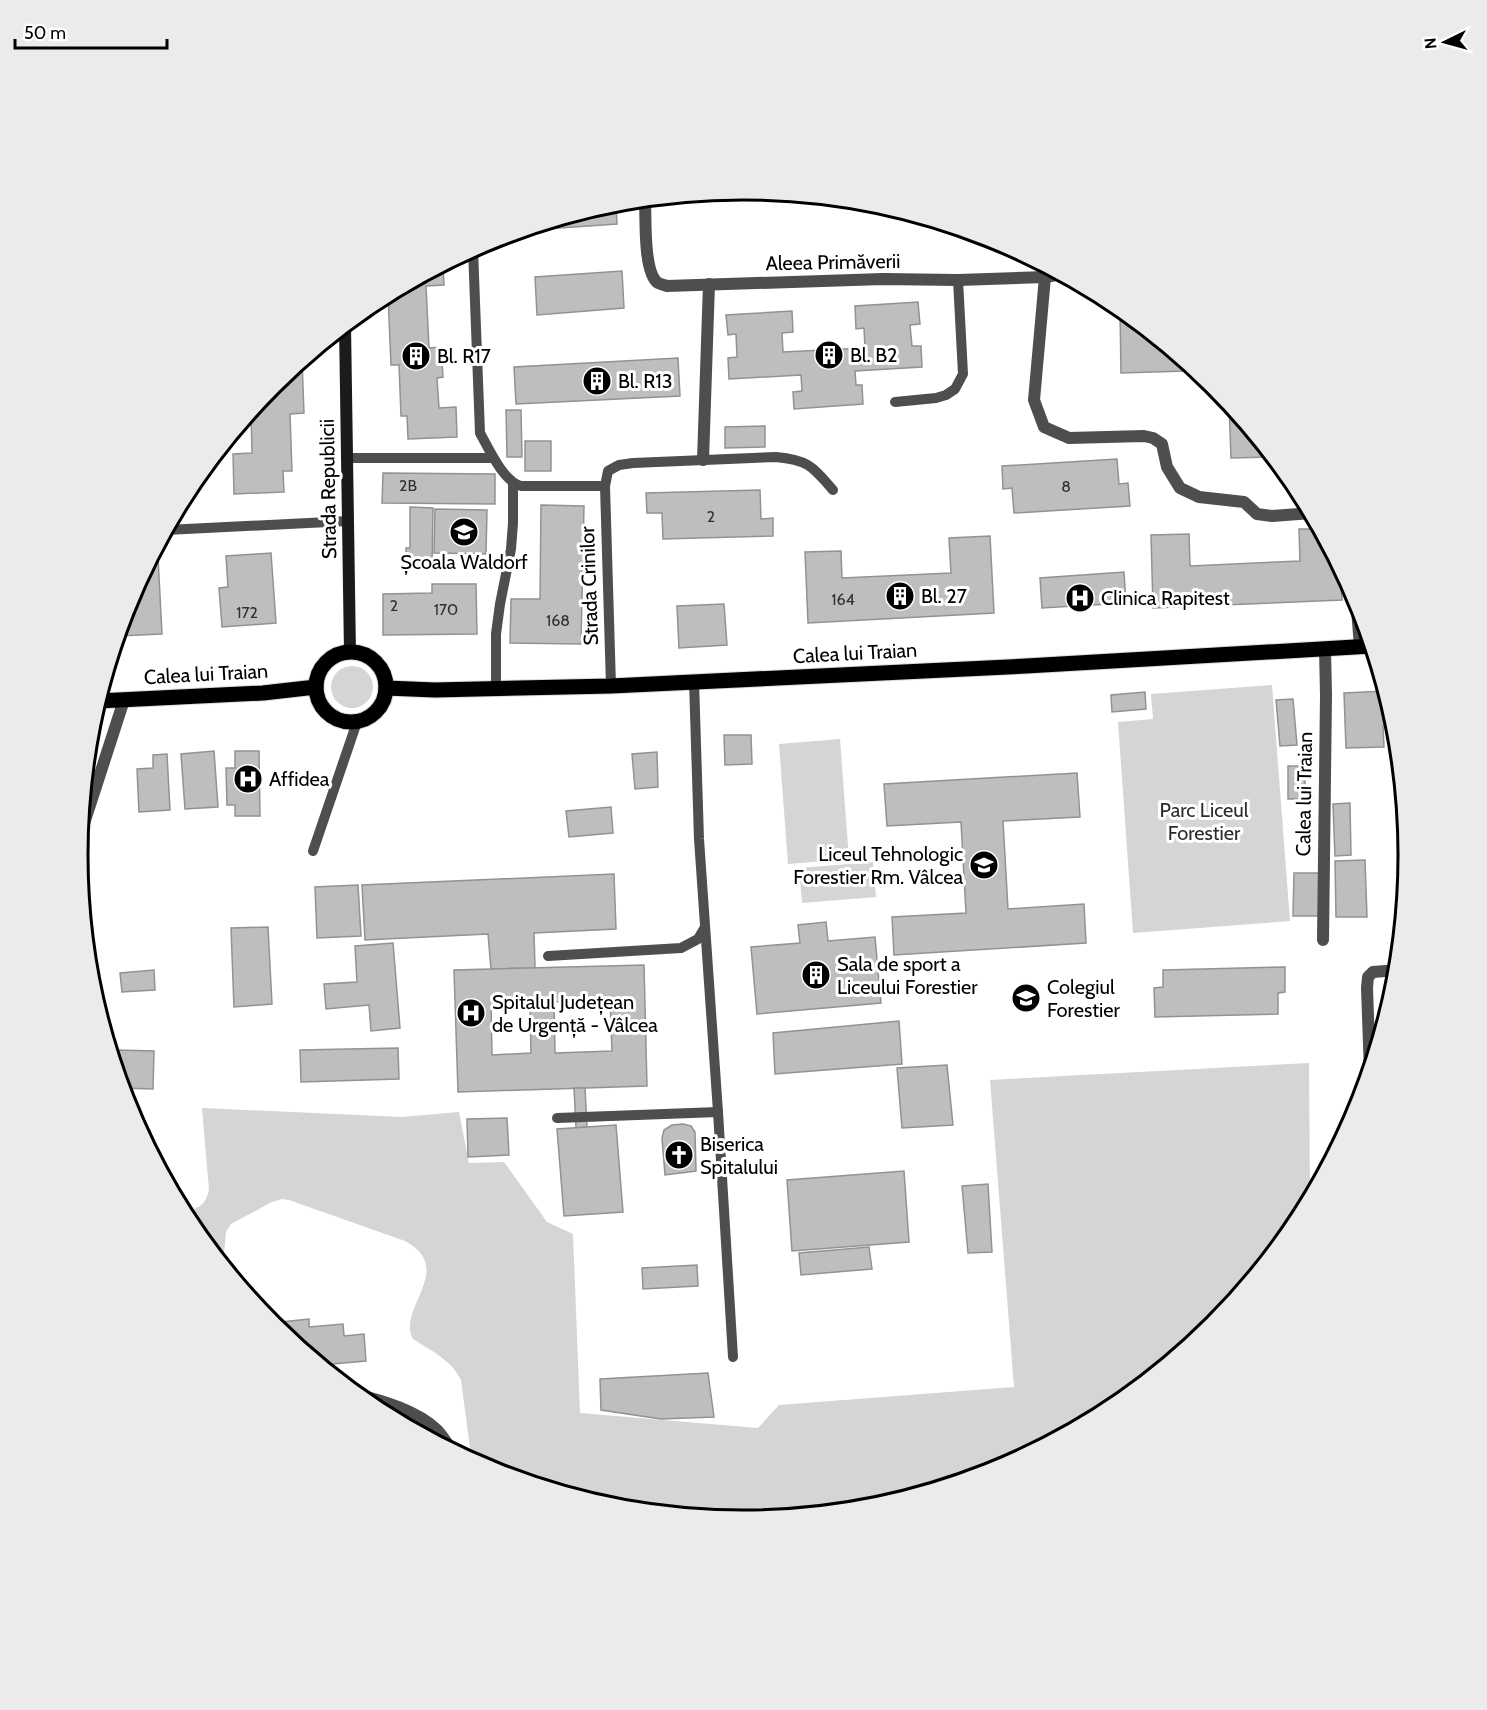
<svg xmlns="http://www.w3.org/2000/svg" width="1487" height="1710" font-family="Cabin,sans-serif">
	<style>
		.green { fill: #d5d5d5 }
		.building { fill: #bebebe; stroke: #929292; stroke-width: 1.5; fill-rule: evenodd }
		.lines { fill: none; stroke-linecap: round; stroke-linejoin: round }
		.primary-casing { stroke: #dbdbdb; stroke-width: 17 }
		.service { stroke: #4e4e4e; stroke-width: 10 }
		.minor { stroke: #4e4e4e; stroke-width: 12 }
		.secondary { stroke: #1b1b1b; stroke-width: 12 }
		.primary { stroke: #000; stroke-width: 15 }
		.labels { text-anchor: middle; dominant-baseline: central; stroke-width: 6; stroke-linejoin: round; paint-order: stroke }
		.number-label { font-size: 16px; fill: #303030 }
		.street-label { font-size: 20px; fill: #000; stroke: #fff }
		.poi-label { font-size: 20px; fill: #000; stroke: #fff; text-anchor: start }
		.park-label { font-size: 20px; fill: #2c2c2c; stroke: #fff }
		.rim { fill: none; stroke: #000; stroke-width: 3 }
	</style>
	<rect width="100%" height="100%" fill="#fff"/>
	<g class="green">
		<circle cx="352" cy="687" r="21"/>
		<polygon points="1272,685 1290,921 1133,933 1118,722 1153,719 1151,694"/>
		<polygon points="840,739 849,859 788,864 779,744"/>
		<polygon points="873,862 876,897 802,903 799,868"/>
		<path d="M 1309,1063 L 1310,1200 L 1297,1225 L 1214,1326 L 1113,1409 L 998,1470 L 873,1508 L 743,1520 L 613,1508 L 489,1470 L 456,1452 L 470,1448 L 461,1380 C 451,1360 432,1351 413,1339 C 396,1309 457,1269 405,1241 L 289,1200 L 282,1199 L 272,1202 L 231,1224 L 226,1232 L 223,1265 L 190,1224 L 184,1213 C 198,1207 205,1207 209,1190 L 202,1108 L 402,1117 L 459,1112 L 469,1163 L 504,1162 L 547,1222 L 573,1234 L 580,1413 L 758,1428 L 779,1405 L 1014,1387 L 990,1080 Z"/>
	</g>
	<g class="building">
		<polygon points="745,190 800,195 745,199"/>
		<polygon points="616,202 617,224 531,230 531,227"/>
		<polygon points="443,265 444,285 426,286 429,348 441,347 443,377 437,378 439,408 456,407 457,437 408,439 407,416 401,416 399,365 391,365 388,294"/>
		<polygon points="622,271 624,308 537,315 535,277"/>
		<polygon points="918,302 920,324 910,325 912,346 921,346 922,367 855,371 856,385 862,385 863,404 794,409 793,392 802,391 801,375 729,379 728,358 737,357 736,334 728,335 726,315 792,311 793,332 782,333 783,352 865,348 864,328 856,329 855,306"/>
		<polygon points="1120,311 1125,311 1186,362 1186,371 1121,373"/>
		<polygon points="678,358 680,396 516,404 514,367"/>
		<polygon points="302,360 304,413 290,414 292,471 283,471 284,492 234,494 233,454 252,453 251,411 273,384"/>
		<polygon points="1229,403 1273,457 1231,458"/>
		<polygon points="506,410 521,410 522,457 507,457"/>
		<polygon points="765,426 765,447 725,448 725,427"/>
		<rect x="525" y="441" width="26" height="30"/>
		<polygon points="1117,459 1119,484 1128,483 1130,506 1014,513 1012,488 1003,489 1002,466"/>
		<polygon points="383,473 495,474 495,504 382,503"/>
		<polygon points="760,490 761,519 773,518 773,536 663,539 662,513 647,513 646,493"/>
		<polygon points="541,505 584,506 581,644 510,643 511,599 540,599"/>
		<polygon points="410,507 433,508 432,568 406,568 406,548 410,548"/>
		<polygon points="435,509 487,510 486,554 434,553"/>
		<polygon points="1299,529 1320,529 1340,567 1342,600 1153,608 1151,535 1189,534 1190,566 1300,561"/>
		<polygon points="990,536 994,613 808,623 805,552 841,551 842,578 951,573 949,538"/>
		<polygon points="271,553 276,623 222,627 219,588 228,587 226,556"/>
		<polygon points="152,557 158,557 162,634 118,636 129,600"/>
		<polygon points="1124,572 1126,603 1042,608 1040,578"/>
		<polygon points="432,584 476,584 477,634 383,635 383,594 432,593"/>
		<polygon points="724,604 727,645 679,648 677,606"/>
		<polygon points="1386,691 1396,726 1383,726 1384,747 1346,748 1344,693"/>
		<polygon points="1145,692 1146,709 1112,712 1111,695"/>
		<polygon points="1293,699 1297,745 1280,746 1276,700"/>
		<polygon points="724,735 751,735 752,764 725,765"/>
		<polygon points="214,751 218,807 185,809 181,754"/>
		<polygon points="235,751 259,751 260,816 235,816 235,805 227,805 226,768 235,768"/>
		<polygon points="657,752 658,787 635,789 632,754"/>
		<polygon points="167,754 170,810 139,812 137,769 153,768 153,755"/>
		<polygon points="1288,766 1305,766 1305,787 1313,787 1313,799 1288,799"/>
		<polygon points="1077,773 1080,817 1003,821 1008,909 1084,904 1086,943 894,955 892,917 966,913 961,822 887,826 884,784"/>
		<polygon points="1350,803 1351,855 1335,856 1333,804"/>
		<polygon points="611,807 613,833 569,837 566,811"/>
		<polygon points="1365,860 1367,917 1336,917 1335,861"/>
		<polygon points="1294,873 1320,873 1320,916 1293,916"/>
		<polygon points="614,874 616,929 534,933 535,968 491,969 488,934 365,940 362,885"/>
		<polygon points="358,885 361,936 317,938 315,887"/>
		<polygon points="826,922 828,941 875,937 881,1003 757,1014 751,947 800,943 798,925"/>
		<polygon points="268,927 272,1004 234,1007 231,928"/>
		<polygon points="393,943 400,1028 371,1031 369,1005 326,1009 324,984 357,982 355,946"/>
		<path d="M 644,965 L 647,1086 L 458,1092 L 454,970 ZM 610,1000 L 612,1051 L 555,1053 L 554,1002 ZM 530,1002 L 531,1053 L 492,1055 L 491,1004 Z"/>
		<polygon points="1285,967 1285,992 1278,993 1278,1014 1155,1017 1154,988 1163,987 1163,970"/>
		<polygon points="154,970 155,990 122,992 120,973"/>
		<polygon points="1379,1016 1387,1016 1380,1039"/>
		<polygon points="899,1021 902,1064 775,1074 773,1033"/>
		<polygon points="398,1048 399,1079 301,1082 300,1050"/>
		<polygon points="116,1050 154,1051 153,1089 122,1088 115,1066"/>
		<polygon points="947,1065 953,1125 902,1128 897,1068"/>
		<polygon points="574,1088 585,1088 587,1127 576,1128"/>
		<polygon points="507,1118 509,1155 468,1157 467,1119"/>
		<polygon points="683,1124 691,1126 695,1132 696,1171 665,1175 662,1138 664,1130 672,1125"/>
		<polygon points="616,1125 623,1212 564,1216 557,1129"/>
		<polygon points="904,1171 909,1242 792,1251 787,1180"/>
		<polygon points="988,1184 992,1252 968,1253 962,1186"/>
		<polygon points="869,1247 872,1269 801,1275 799,1253"/>
		<polygon points="697,1265 698,1286 643,1289 642,1268"/>
		<polygon points="309,1319 309,1327 343,1324 344,1336 364,1334 366,1361 321,1365 282,1333 281,1322"/>
		<polygon points="708,1373 714,1417 661,1419 601,1410 600,1379"/>
	</g>
	<g class="lines">
		<g class="primary-casing">
			<g id="primary">
				<circle cx="351" cy="687" r="35"/>
				<polyline points="386,688 435,690 611,686 1026,666 1372,646"/>
				<polyline points="98,701 263,693 316,687"/>
			</g>
		</g>
		<g class="service">
			<path d="M 473,249 L 480,433 C 489,449 503,481 521,486 L 605,486"/>
			<polyline points="895,402 936,398 946,395 955,389 963,374 958,280"/>
			<polyline points="348,458 493,458"/>
			<polyline points="166,530 348,521"/>
			<polyline points="694,681 699,839 718,1112 733,1357"/>
			<path d="M 611,686 L 605,486 L 608,471 L 619,465 L 633,463 L 776,457 C 808,460 812,466 833,490"/>
			<polyline points="496,689 496,634 500,604 511,549 513,523 513,484"/>
			<polyline points="313,851 357,722"/>
			<polyline points="548,956 681,948 698,939 705,927"/>
			<polyline points="557,1118 718,1112"/>
		</g>
		<g class="minor">
			<path d="M 645,199 C 646,217 643,272 658,283 C 660,284 664,285 667,286 L 883,279 L 958,280 L 1045,277 L 1062,274"/>
			<polyline points="1045,277 1034,400 1044,427 1069,438 1144,436 1153,438 1162,444 1167,467 1180,488 1199,497 1244,502 1257,514 1272,516 1312,513"/>
			<polyline points="703,460 709,284"/>
			<polyline points="1356,596 1360,647"/>
			<polyline points="80,836 124,700"/>
			<polyline points="1323,940 1326,695 1325,649"/>
			<polyline points="1370,1073 1367,988 1368,977 1373,972 1398,970"/>
			<path d="M 358,1395 C 382,1400 419,1412 437,1430 C 443,1436 447,1444 452,1450"/>
		</g>
		<polyline class="secondary" points="345,325 350,653"/>
		<use href="#primary" class="primary"/>
	</g>
	<defs>
		<g id="building-disc" transform="scale(1.5)"><circle r="9.5" fill="#000" stroke="#fff"/><path d="M-4-6H4V6H1V3H-1V6H-4ZM-2.5-4.3h1.7v1.8h-1.7ZM.8-4.3h1.7v1.8H.8ZM-2.5-1h1.7V.8h-1.7ZM.8-1h1.7V.8H.8Z" fill="#fff"/></g>
		<g id="school-disc" transform="scale(1.5)"><circle r="9.5" fill="#000" stroke="#fff"/><path d="M0-5L7-2L0 1L-7-2ZM-4 1L0 2.5L4 1V4Q0 6-4 4Z" fill="#fff"/></g>
		<g id="hospital-disc" transform="scale(1.5)"><circle r="9.5" fill="#000" stroke="#fff"/><path d="M-5-5h3v3.5h4V-5h3V5h-3V1.5h-4V5h-3Z" fill="#fff"/></g>
		<g id="church-disc" transform="scale(1.5)"><circle r="9.5" fill="#000" stroke="#fff"/><path d="M-1.2-6h2.4v3.5h3.3v2.4h-3.3V6h-2.4V-.1h-3.3v-2.4h3.3Z" fill="#fff"/></g>
	</defs>
	<g fill-rule="evenodd">
		<use href="#building-disc" x="829" y="355"/>
		<use href="#building-disc" x="416" y="356"/>
		<use href="#building-disc" x="597" y="381"/>
		<use href="#school-disc" x="464" y="532"/>
		<use href="#building-disc" x="900" y="596"/>
		<use href="#hospital-disc" x="1080" y="598"/>
		<use href="#hospital-disc" x="248" y="779"/>
		<use href="#school-disc" x="984" y="865"/>
		<use href="#building-disc" x="816" y="975"/>
		<use href="#school-disc" x="1026" y="998"/>
		<use href="#hospital-disc" x="471" y="1013"/>
		<use href="#church-disc" x="679" y="1155"/>
	</g>
	<g class="labels">
		<g class="number-label">
			<text x="408" y="485">2B</text>
			<text x="1066" y="486">8</text>
			<text x="711" y="516">2</text>
			<text x="843" y="599">164</text>
			<text x="394" y="605">2</text>
			<text x="446" y="609">170</text>
			<text x="247" y="612">172</text>
			<text x="558" y="620">168</text>
		</g>
		<g class="street-label">
			<text transform="translate(833 262) rotate(-1)">Aleea Primăverii</text>
			<text transform="translate(328 489) rotate(-91)">Strada Republicii</text>
			<text transform="translate(589 586) rotate(-92)">Strada Crinilor</text>
			<text transform="translate(855 653) rotate(-3)">Calea lui Traian</text>
			<text transform="translate(206 674) rotate(-3)">Calea lui Traian</text>
			<text transform="translate(1304 794) rotate(-89)">Calea lui Traian</text>
		</g>
		<g class="poi-label">
			<text x="850" y="355">Bl. B2</text>
			<text x="437" y="356">Bl. R17</text>
			<text x="618" y="381">Bl. R13</text>
			<text x="464" y="562" text-anchor="middle">Școala Waldorf</text>
			<text x="921" y="596">Bl. 27</text>
			<text x="1101" y="598">Clinica Rapitest</text>
			<text x="269" y="779">Affidea</text>
			<text x="963" y="854" text-anchor="end">Liceul Tehnologic<tspan x="963" dy="23">Forestier Rm. Vâlcea</tspan></text>
			<text x="837" y="964">Sala de sport a<tspan x="837" dy="23">Liceului Forestier</tspan></text>
			<text x="1047" y="987">Colegiul<tspan x="1047" dy="23">Forestier</tspan></text>
			<text x="492" y="1002">Spitalul Județean<tspan x="492" dy="23">de Urgență - Vâlcea</tspan></text>
			<text x="700" y="1144">Biserica<tspan x="700" dy="23">Spitalului</tspan></text>
		</g>
		<g class="park-label">
			<text x="1204" y="810">Parc Liceul<tspan x="1204" dy="23">Forestier</tspan></text>
		</g>
	</g>
	<path d="M0 0H1487V1710H0ZM88 855a655 655 0 1 1 1310 0a655 655 0 1 1-1310 0Z" fill="#ebebeb" fill-rule="evenodd"/>
	<path class="rim" d="M88 855a655 655 0 1 1 1310 0a655 655 0 1 1-1310 0Z"/>
	<g transform="translate(1445 42) rotate(265)" stroke="#ffffff" stroke-width="4.5" paint-order="stroke">
	<path d="M0-4.5L10 22L0 15L-10 22Z" fill="#000000"/>
	<text y="-9" font-size="16" font-weight="bold" text-anchor="middle" fill="#000000">N</text>
	</g>
	<path d="M15 39v9h152v-9" fill="none" stroke="#000000" stroke-width="3"/>
	<text x="24" y="39" font-size="18" fill="#000000" stroke="#ffffff" stroke-width="4.5" paint-order="stroke">50 m</text>
</svg>
